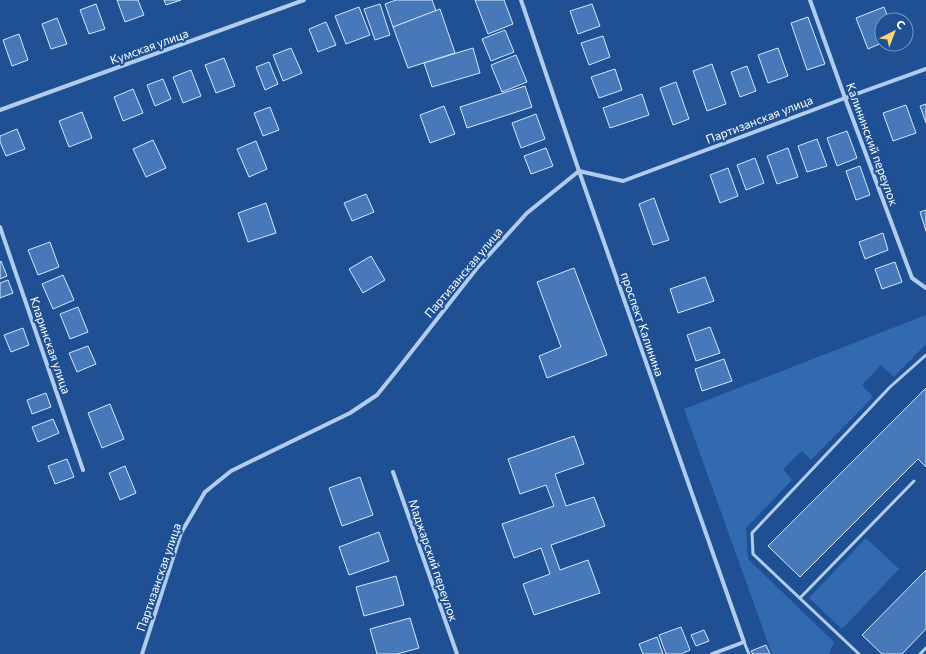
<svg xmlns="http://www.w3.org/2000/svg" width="926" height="654" font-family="Commissioner,sans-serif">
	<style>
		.green { fill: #326ab1 }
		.building { fill: #4779ba; stroke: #d7e7fa }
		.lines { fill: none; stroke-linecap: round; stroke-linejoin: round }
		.service { stroke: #b1ccee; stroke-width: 3 }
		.minor { stroke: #b1ccee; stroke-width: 4 }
		.labels { text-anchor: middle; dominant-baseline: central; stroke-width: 4; stroke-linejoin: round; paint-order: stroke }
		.street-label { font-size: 12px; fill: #fff; stroke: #1f5094 }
	</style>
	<rect width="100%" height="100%" fill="#1f5094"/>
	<g class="green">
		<polygon points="926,315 926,344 894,377 881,365 862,385 873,397 811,460 802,451 783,469 792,480 746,528 748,559 834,642 829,654 772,654 684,409"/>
		<polygon points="866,538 899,569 842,629 809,598"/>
	</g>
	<g class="building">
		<polygon points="117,0 138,0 144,15 125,22"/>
		<polygon points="164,0 181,0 166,5"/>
		<polygon points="396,0 432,0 436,11 393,27 385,4"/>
		<polygon points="475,0 504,0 513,24 488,34"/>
		<polygon points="96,4 105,29 89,34 80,10"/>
		<polygon points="380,4 390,35 375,40 364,9"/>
		<polygon points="592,4 600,26 578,34 570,11"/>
		<polygon points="359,7 370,35 346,44 335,16"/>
		<polygon points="884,7 889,20 882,20 882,43 868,49 856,18"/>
		<polygon points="440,9 455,53 408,68 393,27"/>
		<polygon points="808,17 825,64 807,70 791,23"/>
		<polygon points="57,18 67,44 51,49 42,24"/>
		<polygon points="326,22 336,45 318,52 309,29"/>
		<polygon points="505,30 514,52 491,61 482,39"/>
		<polygon points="19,34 28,60 12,66 3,40"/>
		<polygon points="603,36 610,57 589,65 581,43"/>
		<polygon points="291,48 302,73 283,81 273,55"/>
		<polygon points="473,48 480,73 432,87 424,63"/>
		<polygon points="778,48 788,76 768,83 758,55"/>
		<polygon points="516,55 527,82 502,92 491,65"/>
		<polygon points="224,58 235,86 216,93 205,65"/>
		<polygon points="269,62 278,84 265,90 256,67"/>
		<polygon points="712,64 726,104 707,111 693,71"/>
		<polygon points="747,66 756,91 740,97 731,72"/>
		<polygon points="615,69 622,90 599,98 591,77"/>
		<polygon points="191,70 201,96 183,103 173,77"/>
		<polygon points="163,79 171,99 155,106 147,85"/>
		<polygon points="676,82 689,119 673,125 660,88"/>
		<polygon points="525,86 532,107 467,128 460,107"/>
		<polygon points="133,89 143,113 123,121 114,97"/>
		<polygon points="642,94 649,115 610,128 603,108"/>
		<polygon points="926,104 926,123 920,106"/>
		<polygon points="906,105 916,133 893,141 883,113"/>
		<polygon points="444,106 455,134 430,143 420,115"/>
		<polygon points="270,107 279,130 263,136 254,113"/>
		<polygon points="82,112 92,138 69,147 59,121"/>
		<polygon points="536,114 545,139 521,148 512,123"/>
		<polygon points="17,129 25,149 6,156 0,142 0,136"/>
		<polygon points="847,131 857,158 837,166 827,138"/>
		<polygon points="817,139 827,166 807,172 798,146"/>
		<polygon points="153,140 166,168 146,177 133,149"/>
		<polygon points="256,141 267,169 249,177 237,149"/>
		<polygon points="546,148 553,166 531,174 524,156"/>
		<polygon points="788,148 798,177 777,184 767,156"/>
		<polygon points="755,158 764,183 746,190 737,165"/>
		<polygon points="860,166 870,195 856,200 846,171"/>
		<polygon points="728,168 738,196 720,203 710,175"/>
		<polygon points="366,194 374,212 352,221 344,203"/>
		<polygon points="654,198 669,240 653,245 639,204"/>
		<polygon points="266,203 276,233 248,242 238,213"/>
		<polygon points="926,210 926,231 920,212"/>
		<polygon points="883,233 888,250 865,259 859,242"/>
		<polygon points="50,242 59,267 38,275 28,250"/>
		<polygon points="371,256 385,280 363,293 349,269"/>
		<polygon points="1,261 7,276 0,279 0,262"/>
		<polygon points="895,262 902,282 882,289 875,269"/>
		<polygon points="574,268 607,355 547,378 539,356 561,347 537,282"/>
		<polygon points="63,275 74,300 53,309 42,284"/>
		<polygon points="705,277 714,301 678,313 670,289"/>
		<polygon points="8,280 13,293 0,298 0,283"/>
		<polygon points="78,307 88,332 70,339 60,314"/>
		<polygon points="710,327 720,353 696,361 687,335"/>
		<polygon points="23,328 29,345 11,352 4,335"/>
		<polygon points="88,346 96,364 77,372 69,353"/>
		<polygon points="724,359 732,381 702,391 695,369"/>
		<polygon points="926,388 926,467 918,459 800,577 768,546"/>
		<polygon points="46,393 51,407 32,414 27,400"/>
		<polygon points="110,404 124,439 102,448 88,413"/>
		<polygon points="53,419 59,433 38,442 32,427"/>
		<polygon points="574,436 584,464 555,474 566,506 594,497 605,526 551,545 560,570 588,560 600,593 534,615 523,584 550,574 541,548 514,558 502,524 554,506 546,485 520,494 508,459"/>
		<polygon points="67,459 74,477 55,484 48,466"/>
		<polygon points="125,466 136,493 120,500 109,473"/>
		<polygon points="360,477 373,515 342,526 329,488"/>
		<polygon points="379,532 389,561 349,575 339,547"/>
		<polygon points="926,570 926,629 902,654 882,654 862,635"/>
		<polygon points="396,576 404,605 364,616 356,587"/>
		<polygon points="410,618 419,648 397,654 377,654 370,629"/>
		<polygon points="681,627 690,650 681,654 666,654 659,635"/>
		<polygon points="704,630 709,641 696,646 691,635"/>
		<polygon points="657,637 663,654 643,654 639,644"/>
		<polygon points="766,645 770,654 753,654 751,651"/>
	</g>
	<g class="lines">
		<g class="service">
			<polyline points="800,598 914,481"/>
			<polyline points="744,642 749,654"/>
			<polyline points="859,654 753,554 752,533 890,387 926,355"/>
			<polyline points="920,654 926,648"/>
		</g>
		<g class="minor">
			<polyline points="521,0 579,171 744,642 712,654"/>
			<polyline points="810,0 845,98 912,278 926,288"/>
			<polyline points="0,110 304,0"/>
			<polyline points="0,227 83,470"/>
			<polyline points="393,472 457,654"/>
			<polyline points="142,654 181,533 205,492 231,471 350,413 377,395 394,374 477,268 527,213 579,171 623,181 845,98 926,69"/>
		</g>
	</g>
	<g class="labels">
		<g class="street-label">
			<text transform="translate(149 46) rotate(-20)">Кумская улица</text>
			<text transform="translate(759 119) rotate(-21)">Партизанская улица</text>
			<text transform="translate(873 144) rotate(70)">Калининский переулок</text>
			<text transform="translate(463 272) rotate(-50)">Партизанская улица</text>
			<text transform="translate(643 324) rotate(71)">проспект Калинина</text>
			<text transform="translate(51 345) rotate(71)">Кларинская улица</text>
			<text transform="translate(434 560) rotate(71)">Маджарский переулок</text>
			<text transform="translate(158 577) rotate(-71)">Партизанская улица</text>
		</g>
	</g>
	<g transform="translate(894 32) rotate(42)"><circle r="19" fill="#1f5094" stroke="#7996bf"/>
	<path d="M0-3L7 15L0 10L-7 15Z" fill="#fcd671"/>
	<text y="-6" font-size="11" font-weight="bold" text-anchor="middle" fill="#ffffff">С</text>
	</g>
</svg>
